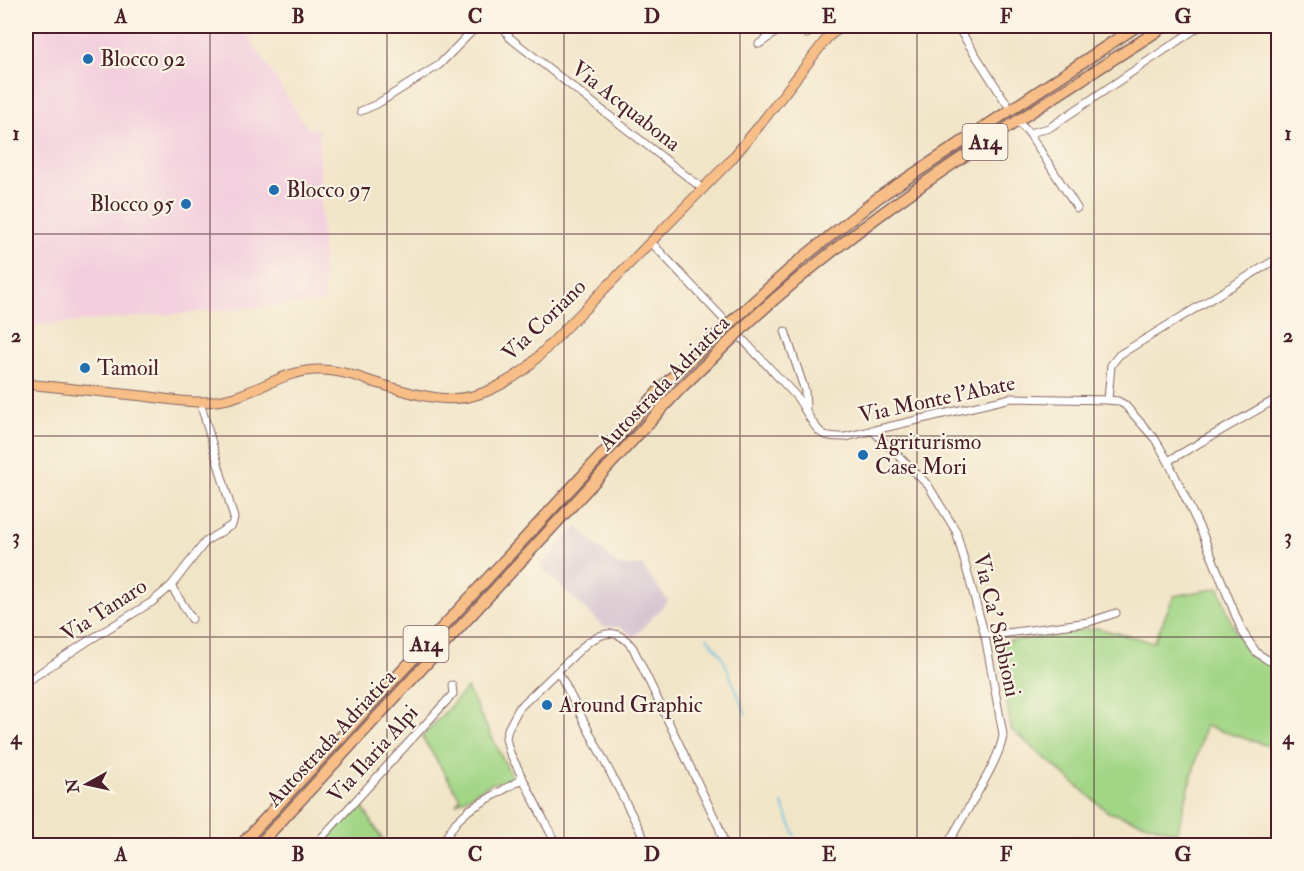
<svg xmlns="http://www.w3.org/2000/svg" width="1304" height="871" font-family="'IM FELL Double Pica',serif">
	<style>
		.built { fill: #f3cfde }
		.industrial { fill: #cfbdce }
		.green { fill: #a2d686; stroke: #767a58; stroke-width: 1.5 }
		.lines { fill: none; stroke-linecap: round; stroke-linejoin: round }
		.stream { stroke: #63bfe1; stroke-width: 1.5 }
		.minor-casing { stroke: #846462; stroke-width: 9 }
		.major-casing { stroke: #846462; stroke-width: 11 }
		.highway-casing { stroke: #846462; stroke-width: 13 }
		.minor { stroke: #fff; stroke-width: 7 }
		.major { stroke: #f7be87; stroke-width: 9 }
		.highway { stroke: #f7be87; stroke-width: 10 }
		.highway-bridge-casing { stroke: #846462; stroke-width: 13; stroke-linecap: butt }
		.highway-bridge { stroke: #f7be87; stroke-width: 10 }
		.grid { fill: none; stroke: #4a1f2b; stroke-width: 1.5; stroke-opacity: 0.55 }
		.poi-dot { fill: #1f6fb2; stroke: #fcf5e5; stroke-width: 2 }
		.labels { text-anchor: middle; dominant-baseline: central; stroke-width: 4.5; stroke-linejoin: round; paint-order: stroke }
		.shield { fill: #fcf5e5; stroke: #7f5f63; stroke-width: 1.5 }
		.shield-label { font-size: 21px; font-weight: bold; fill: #4a1f2b }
		.poi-label { font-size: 22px; fill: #4a1f2b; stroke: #fcf5e5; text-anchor: start }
		.street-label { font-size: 22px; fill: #4a1f2b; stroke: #fcf5e5 }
		.neatline { fill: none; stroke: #4a1f2b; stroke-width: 2 }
		.grid-label { font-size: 20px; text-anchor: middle; font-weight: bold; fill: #4a1f2b }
	</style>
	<rect width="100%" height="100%" fill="#fcf5e5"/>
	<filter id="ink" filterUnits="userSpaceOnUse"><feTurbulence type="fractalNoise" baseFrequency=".0167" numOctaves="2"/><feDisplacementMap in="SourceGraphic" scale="12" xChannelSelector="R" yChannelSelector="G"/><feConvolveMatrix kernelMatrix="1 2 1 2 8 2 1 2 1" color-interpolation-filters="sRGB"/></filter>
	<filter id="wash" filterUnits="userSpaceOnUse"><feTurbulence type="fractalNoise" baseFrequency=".008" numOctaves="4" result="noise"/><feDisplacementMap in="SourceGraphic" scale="24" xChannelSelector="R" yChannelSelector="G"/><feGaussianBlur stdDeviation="1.35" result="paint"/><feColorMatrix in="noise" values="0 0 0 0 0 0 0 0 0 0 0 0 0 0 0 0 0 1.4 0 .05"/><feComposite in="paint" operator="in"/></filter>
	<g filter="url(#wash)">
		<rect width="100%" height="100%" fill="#f1e5c8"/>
		<polygon class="built" points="26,26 242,26 307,128 319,130 324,302 26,326"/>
		<polygon class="industrial" points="577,527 618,566 642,566 668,601 634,637 620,627 604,627 540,566"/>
		<g class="green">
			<path d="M 1219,588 C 1234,628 1235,650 1278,668 L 1278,749 L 1205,726 L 1177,833 L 1108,812 L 1011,729 L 998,643 L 1096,628 L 1154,642 L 1174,596 Z"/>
			<polygon points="467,688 512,777 505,782 492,783 457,803 460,798 422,737"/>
			<polygon points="360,803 386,845 322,845"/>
		</g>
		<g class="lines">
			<g class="stream">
				<polyline points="707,637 722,656 746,714"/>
				<polyline points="782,803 795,836"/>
			</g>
		</g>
	</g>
	<g filter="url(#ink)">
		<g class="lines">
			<g class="minor-casing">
				<g id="minor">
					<polyline points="503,26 510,38 703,189"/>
					<polyline points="800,26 807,34"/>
					<polyline points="957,26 1007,104"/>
					<polyline points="759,44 785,26"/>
					<polyline points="361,111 377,104 439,65 477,26"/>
					<polyline points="1021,125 1029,133 1049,128 1200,26"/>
					<polyline points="1029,133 1077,208"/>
					<path d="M 651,242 L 796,396 C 804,406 814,431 825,435 C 831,437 839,437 845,437 L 1011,398 L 1108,400 L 1111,365 L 1119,355 L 1278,258"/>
					<polyline points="785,331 805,391 806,409"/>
					<polyline points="1108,400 1118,401 1125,405 1155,439 1168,461 1203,535 1242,631 1256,652 1266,659 1278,665"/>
					<path d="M 872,430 L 928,485 L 956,531 L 985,636 L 1003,734 C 1002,759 960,819 947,846"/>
					<polyline points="1168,461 1278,398"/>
					<polyline points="171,586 192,619"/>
					<polyline points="985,636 1089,622 1116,613"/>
					<polyline points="558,671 648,846"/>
					<polyline points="26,682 88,641 152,602 171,586 206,541 232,525 234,518 200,402"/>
					<polyline points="314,846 453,694 452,685"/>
					<polyline points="440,846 456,822 469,810 522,779"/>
					<path d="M 557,846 L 509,751 L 506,738 L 508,729 L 519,708 L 587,643 C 606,630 619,629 633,648 L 719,827 L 725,846"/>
				</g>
			</g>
			<g class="major-casing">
				<path id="major" d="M 26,384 C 65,388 104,392 143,396 C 167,399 192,404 216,401 C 252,397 283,369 320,370 C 339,370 356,376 373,382 C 441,402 467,411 527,368 L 730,161 L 759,126 L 828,37 L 842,26"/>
			</g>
			<g class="highway-casing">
				<g id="highway">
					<polyline points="739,315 800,260 879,197 1137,26"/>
					<path d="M 747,324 C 873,207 1021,119 1165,26"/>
					<polyline points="240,846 613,443 662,387 723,329"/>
					<polyline points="258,846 679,390 733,338"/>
				</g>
			</g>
			<use href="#minor" class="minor"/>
			<use href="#major" class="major"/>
			<use href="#highway" class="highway"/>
			<g class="highway-bridge-casing">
				<g id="highway-bridge">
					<polyline points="723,329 739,315"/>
					<polyline points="733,338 747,324"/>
				</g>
			</g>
			<use href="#highway-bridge" class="highway-bridge"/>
		</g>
	</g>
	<path class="grid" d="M 210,26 L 210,846M 387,26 L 387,846M 564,26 L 564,846M 740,26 L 740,846M 917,26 L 917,846M 1094,26 L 1094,846M 26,234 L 1278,234M 26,436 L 1278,436M 26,637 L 1278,637"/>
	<g class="poi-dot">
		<circle cx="88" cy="59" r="6"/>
		<circle cx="274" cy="190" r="6"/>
		<circle cx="186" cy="204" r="6"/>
		<circle cx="85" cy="368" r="6"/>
		<circle cx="863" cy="455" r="6"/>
		<circle cx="547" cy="705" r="6"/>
	</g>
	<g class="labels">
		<g class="shield">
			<rect x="962.5" y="124" width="45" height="36" rx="4.5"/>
			<rect x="403.5" y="626" width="45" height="36" rx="4.5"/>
		</g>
		<g class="shield-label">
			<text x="985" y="142">A14</text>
			<text x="426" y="644">A14</text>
		</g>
		<g class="poi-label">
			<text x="100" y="59">Blocco 92</text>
			<text x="286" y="190">Blocco 97</text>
			<text x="174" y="204" text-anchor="end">Blocco 95</text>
			<text x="97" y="368">Tamoil</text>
			<text x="875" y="442">Agriturismo<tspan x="875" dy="25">Case Mori</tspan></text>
			<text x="559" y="705">Around Graphic</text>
		</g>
		<g class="street-label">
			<text transform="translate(626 106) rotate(38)">Via Acquabona</text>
			<text transform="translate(544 320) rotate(-44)">Via Coriano</text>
			<text transform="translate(664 383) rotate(-46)">Autostrada Adriatica</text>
			<text transform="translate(937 399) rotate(-12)">Via Monte l'Abate</text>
			<text transform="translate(104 610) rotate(-33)">Via Tanaro</text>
			<text transform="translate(997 625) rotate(77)">Via Ca' Sabbioni</text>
			<text transform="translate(331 738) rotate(-47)">Autostrada Adriatica</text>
			<text transform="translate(373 754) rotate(-48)">Via Ilaria Alpi</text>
		</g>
	</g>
	<rect width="1304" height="871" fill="none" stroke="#fcf5e5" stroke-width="66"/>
	<g transform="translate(87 784) rotate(262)" stroke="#fcf5e5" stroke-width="4.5" paint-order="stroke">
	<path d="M0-4.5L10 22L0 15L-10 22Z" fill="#4a1f2b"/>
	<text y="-9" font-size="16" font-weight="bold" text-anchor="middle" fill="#4a1f2b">N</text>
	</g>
	<rect x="33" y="33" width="1238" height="805" class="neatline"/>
	<g class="grid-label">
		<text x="121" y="23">A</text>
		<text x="298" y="23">B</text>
		<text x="475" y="23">C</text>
		<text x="652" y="23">D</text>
		<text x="829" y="23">E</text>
		<text x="1006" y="23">F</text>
		<text x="1183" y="23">G</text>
		<text x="16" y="140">1</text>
		<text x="1288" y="140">1</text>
		<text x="16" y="342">2</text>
		<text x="1288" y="342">2</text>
		<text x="16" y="543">3</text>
		<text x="1288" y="543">3</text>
		<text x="16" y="744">4</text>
		<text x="1288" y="744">4</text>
		<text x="121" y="861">A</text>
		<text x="298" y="861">B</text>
		<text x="475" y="861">C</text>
		<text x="652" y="861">D</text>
		<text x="829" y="861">E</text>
		<text x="1006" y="861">F</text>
		<text x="1183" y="861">G</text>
	</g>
</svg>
